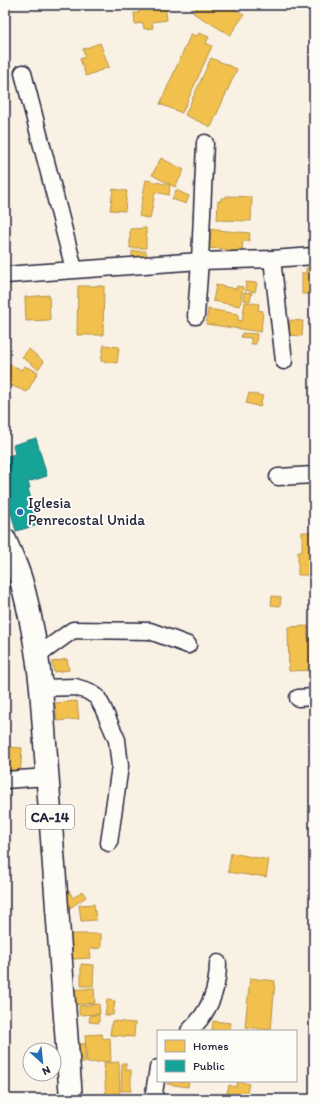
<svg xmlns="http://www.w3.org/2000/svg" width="319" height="1104" font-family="Itim,sans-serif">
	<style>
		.homes { fill: #f2c14e; stroke: #b49148 }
		.public { fill: #17a398; stroke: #1a7c7c }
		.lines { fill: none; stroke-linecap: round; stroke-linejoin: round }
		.minor-casing { stroke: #22223b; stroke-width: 19 }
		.highway-casing { stroke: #22223b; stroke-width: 25 }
		.minor { stroke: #fdfcf7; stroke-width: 16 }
		.highway { stroke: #fdfcf7; stroke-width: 22 }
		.poi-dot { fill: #1f6fb2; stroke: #fdfcf7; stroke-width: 1.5 }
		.labels { text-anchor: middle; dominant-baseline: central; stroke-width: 4; stroke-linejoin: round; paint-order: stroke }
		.shield { fill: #fdfcf7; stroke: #646373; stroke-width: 1 }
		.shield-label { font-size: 14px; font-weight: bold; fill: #22223b }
		.poi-label { font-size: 15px; fill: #22223b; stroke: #fdfcf7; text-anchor: start }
	</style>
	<rect width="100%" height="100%" fill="#faf1e5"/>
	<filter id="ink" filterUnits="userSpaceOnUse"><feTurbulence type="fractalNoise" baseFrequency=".025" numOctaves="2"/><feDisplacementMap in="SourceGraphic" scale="8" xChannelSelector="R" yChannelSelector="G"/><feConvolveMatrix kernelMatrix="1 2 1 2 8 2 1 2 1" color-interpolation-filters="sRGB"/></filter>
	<g filter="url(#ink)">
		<g class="homes">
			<polygon points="165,5 167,20 152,22 153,28 144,29 143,23 135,24 134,13 139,13 138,9"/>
			<polygon points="198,5 228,5 244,15 230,35 193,13"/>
			<polygon points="199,33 209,37 206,43 212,46 182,113 160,104 191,34 197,36"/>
			<polygon points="100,43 109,67 86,76 80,59 85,57 83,49"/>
			<polygon points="211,58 237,69 211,127 185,115"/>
			<polygon points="161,158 184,170 175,187 152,175"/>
			<polygon points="146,180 170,185 169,195 155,192 150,219 139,216"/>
			<polygon points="113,189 127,191 125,211 110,210"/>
			<polygon points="176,190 189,196 186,204 172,199"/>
			<polygon points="226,196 252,197 251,221 217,220 218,201 221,201 221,198 226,198"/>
			<polygon points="146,228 146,248 130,248 130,229"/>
			<polygon points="205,229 250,233 249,241 243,241 242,250 238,249 237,255 225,254 226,249 204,248"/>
			<polygon points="132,251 146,251 147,260 132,260"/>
			<polygon points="306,268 314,268 314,294 302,294 302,273 306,273"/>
			<polygon points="246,282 257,283 255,292 245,290"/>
			<polygon points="216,285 236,289 237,286 243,287 240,306 213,301"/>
			<polygon points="78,286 104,286 103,335 77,335"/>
			<polygon points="244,292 252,293 250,301 243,300"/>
			<polygon points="49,295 50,320 26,321 25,297"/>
			<polygon points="245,302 259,304 258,310 263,311 261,332 206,324 208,309 238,314 238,320 242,321"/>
			<polygon points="290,320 303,321 302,336 289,335"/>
			<polygon points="242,333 257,334 256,344 251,344 251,338 241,337"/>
			<polygon points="104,345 119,347 117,363 101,361"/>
			<polygon points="29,349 44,362 38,369 22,357"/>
			<polygon points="5,362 22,370 24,366 38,372 27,392 5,383"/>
			<polygon points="249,393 263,396 260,407 246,403"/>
			<polygon points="302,532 314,532 314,575 298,575 298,552 302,552"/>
			<polygon points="272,596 281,597 280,606 271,605"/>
			<polygon points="308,626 308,638 314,637 314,670 289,671 288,627"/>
			<polygon points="67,659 69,670 54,672 52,662"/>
			<polygon points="77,701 79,719 57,721 55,703"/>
			<polygon points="8,747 22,748 20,778 5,777"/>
			<polygon points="231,853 269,860 266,877 254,875 254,876 228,872"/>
			<polygon points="69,891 73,898 82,891 86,897 67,910 59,898"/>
			<polygon points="94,904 96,920 81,921 79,905"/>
			<polygon points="62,934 101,934 101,948 90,949 91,958 72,959 72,948 62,948"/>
			<polygon points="81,964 94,965 93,986 81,986"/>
			<polygon points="250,978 275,981 271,1030 245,1027"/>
			<polygon points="94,988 95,1003 72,1005 71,990"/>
			<polygon points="107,1000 115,1001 113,1015 105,1015"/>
			<polygon points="99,1004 100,1014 79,1015 79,1006"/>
			<polygon points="90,1015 99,1015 99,1023 89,1022"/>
			<polygon points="112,1021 135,1023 134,1037 110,1035"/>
			<polygon points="213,1021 231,1023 230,1031 212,1031"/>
			<polygon points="102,1034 103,1039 110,1038 111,1061 87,1063 85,1035"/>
			<polygon points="74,1043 85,1044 85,1063 75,1062"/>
			<polygon points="119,1062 120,1098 106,1099 104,1063"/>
			<polygon points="122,1063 126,1063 126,1070 131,1070 131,1091 121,1091"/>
			<polygon points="168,1081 189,1081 188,1087 167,1084"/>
			<polygon points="238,1081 249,1084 245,1099 234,1099 226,1097 229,1085 236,1087"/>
		</g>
		<polygon class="public" points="36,438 47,476 28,482 30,488 28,488 38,525 16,531 5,491 5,457 15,454 13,445"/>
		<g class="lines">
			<g class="minor-casing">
				<g id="minor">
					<polyline points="23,73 74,269"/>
					<polyline points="272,259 284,361"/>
					<polyline points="5,275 200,261 272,259 314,256"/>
					<polyline points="196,316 200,261 205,143"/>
					<polyline points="278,477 314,475"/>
					<polyline points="37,656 73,630 150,631 188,645"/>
					<polyline points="41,688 75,687 88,691 97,697 103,708 117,740 120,766 109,843"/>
					<polyline points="298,698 314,697"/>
					<polyline points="5,780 47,777"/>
					<path d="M 189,1031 C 209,1013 218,989 218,963"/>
					<polyline points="153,1099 158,1068"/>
				</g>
			</g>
			<g class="highway-casing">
				<path id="highway" d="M 5,540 C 10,553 17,566 21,580 C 31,615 37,651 41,688 L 71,1099"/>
			</g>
			<use href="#minor" class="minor"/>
			<use href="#highway" class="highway"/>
		</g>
	</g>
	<circle class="poi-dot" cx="20" cy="512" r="4"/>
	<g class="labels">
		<rect class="shield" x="26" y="805" width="48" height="24" rx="3"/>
		<g class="shield-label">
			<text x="50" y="817">CA-14</text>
		</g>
		<g class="poi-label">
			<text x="28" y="503">Iglesia<tspan x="28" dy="17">Penrecostal Unida</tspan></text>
		</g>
	</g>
	<rect width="319" height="1104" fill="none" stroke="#fdfcf7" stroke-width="20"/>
	<rect x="10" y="10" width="299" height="1084" fill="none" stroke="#22223b" stroke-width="1.5" filter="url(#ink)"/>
	<rect x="157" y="1030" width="140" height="52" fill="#fdfcf7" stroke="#a5a5ac"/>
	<rect x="165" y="1040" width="20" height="12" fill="#f2c14e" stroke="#a5a5ac"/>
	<text x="193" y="1050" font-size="12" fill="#22223b">Homes</text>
	<rect x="165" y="1060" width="20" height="12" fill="#17a398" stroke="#a5a5ac"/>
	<text x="193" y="1070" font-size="12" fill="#22223b">Public</text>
	<g transform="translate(42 1062) rotate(153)"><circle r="19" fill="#fdfcf7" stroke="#a5a5ac"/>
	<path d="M0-3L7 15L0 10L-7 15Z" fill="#1f6fb2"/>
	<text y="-6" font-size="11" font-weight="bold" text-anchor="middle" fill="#22223b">N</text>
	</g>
</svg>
